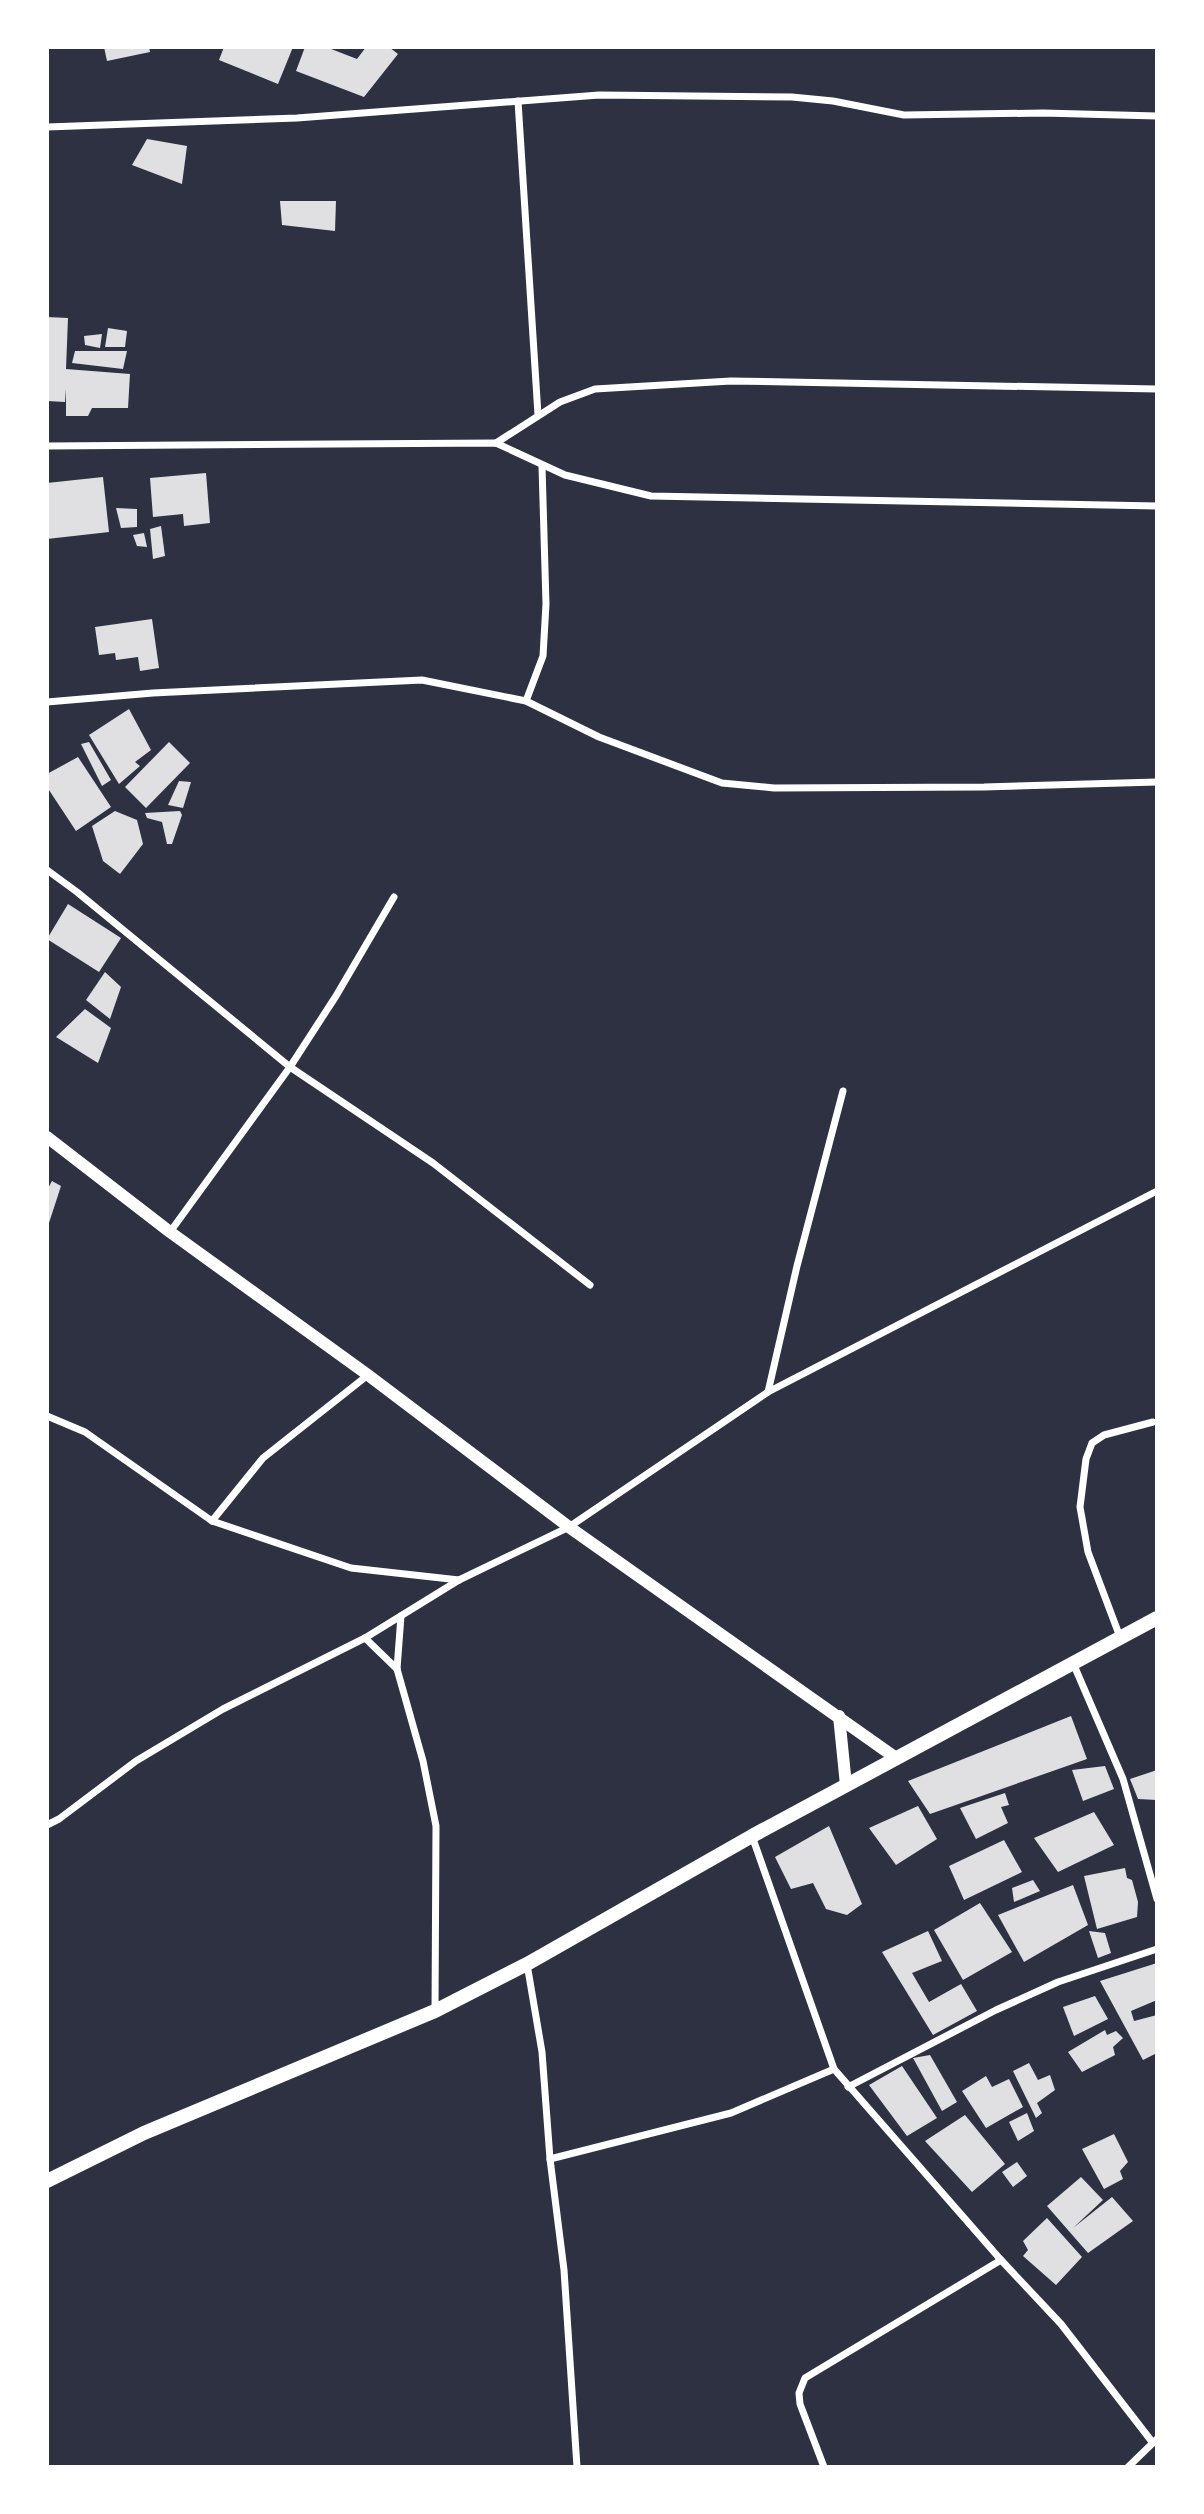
<svg xmlns="http://www.w3.org/2000/svg" width="1204" height="2514" font-family="'Exo 2',sans-serif">
	<style>
		.building { fill: #e0e0e3 }
		.lines { fill: none; stroke-linecap: round; stroke-linejoin: round }
		.minor { stroke: #fff; stroke-width: 7 }
		.tertiary { stroke: #fff; stroke-width: 12 }
		.secondary { stroke: #fff; stroke-width: 14 }
	</style>
	<rect width="100%" height="100%" fill="#2d3142"/>
	<g class="building">
		<polygon points="104,47 149,47 150,52 107,61"/>
		<polygon points="224,47 293,47 278,84 219,60"/>
		<polygon points="305,47 326,47 357,59 366,47 389,47 398,54 364,97 296,71"/>
		<polygon points="147,139 187,146 182,184 132,165"/>
		<polygon points="280,201 336,201 335,231 282,225"/>
		<polygon points="47,317 68,318 66,369 130,374 128,408 92,408 88,416 66,416 66,389 65,402 47,401"/>
		<polygon points="108,328 127,331 125,347 105,347"/>
		<polygon points="102,334 100,348 85,345 84,336"/>
		<polygon points="75,351 127,351 123,369 72,363"/>
		<polygon points="206,473 210,523 184,526 183,514 153,517 150,478"/>
		<polygon points="103,477 109,532 47,539 47,483"/>
		<polygon points="116,508 137,509 137,527 121,528"/>
		<polygon points="161,526 165,556 153,559 150,529"/>
		<polygon points="144,533 147,547 137,546 133,535"/>
		<polygon points="152,619 159,668 140,671 138,657 116,660 115,653 99,655 95,627"/>
		<polygon points="129,709 151,750 135,762 140,766 119,784 89,735"/>
		<polygon points="89,742 111,780 102,786 81,744"/>
		<polygon points="169,742 190,763 146,808 125,787"/>
		<polygon points="78,757 111,807 76,831 47,787 47,774"/>
		<polygon points="179,781 191,782 183,808 168,805"/>
		<polygon points="115,811 137,820 143,844 120,874 103,861 92,826"/>
		<polygon points="180,811 182,815 172,844 167,844 162,822 147,818 145,813"/>
		<polygon points="68,904 121,938 99,972 47,939"/>
		<polygon points="105,972 121,987 110,1019 86,1000"/>
		<polygon points="85,1009 111,1028 98,1063 56,1037"/>
		<polygon points="52,1181 61,1186 48,1226 47,1190"/>
		<polygon points="1071,1716 1087,1759 930,1814 908,1781"/>
		<polygon points="1105,1766 1114,1789 1083,1801 1072,1770"/>
		<polygon points="1157,1770 1157,1800 1138,1799 1130,1779"/>
		<polygon points="1005,1793 1009,1805 1001,1807 1008,1823 976,1839 960,1808"/>
		<polygon points="918,1806 937,1839 896,1865 869,1828"/>
		<polygon points="1094,1812 1114,1845 1058,1872 1034,1838"/>
		<polygon points="829,1826 862,1904 847,1915 826,1909 813,1883 791,1889 775,1857"/>
		<polygon points="1004,1840 1022,1872 964,1900 949,1866"/>
		<polygon points="1125,1868 1127,1878 1132,1880 1138,1902 1137,1917 1097,1929 1084,1876"/>
		<polygon points="1033,1880 1040,1891 1014,1902 1012,1888"/>
		<polygon points="1073,1885 1088,1925 1024,1962 998,1915"/>
		<polygon points="980,1903 1012,1952 963,1980 934,1930"/>
		<polygon points="928,1931 942,1961 912,1973 929,2002 961,1984 977,2011 933,2035 882,1952"/>
		<polygon points="1089,1931 1105,1933 1111,1953 1098,1958"/>
		<polygon points="1157,1963 1157,2000 1131,2011 1134,2021 1157,2015 1157,2053 1143,2060 1100,1981"/>
		<polygon points="1095,1996 1108,2019 1074,2036 1063,2007"/>
		<polygon points="1105,2030 1107,2035 1116,2031 1123,2038 1113,2047 1115,2055 1082,2072 1068,2052"/>
		<polygon points="930,2055 957,2102 942,2111 913,2058"/>
		<polygon points="1029,2063 1038,2080 1050,2075 1055,2090 1037,2103 1042,2113 1036,2118 1013,2071"/>
		<polygon points="902,2066 937,2118 907,2136 869,2085"/>
		<polygon points="986,2076 992,2087 1009,2079 1023,2107 986,2128 962,2091"/>
		<polygon points="1027,2113 1034,2131 1018,2141 1009,2122"/>
		<polygon points="965,2115 1005,2164 972,2192 925,2141"/>
		<polygon points="1114,2134 1128,2162 1120,2171 1123,2179 1104,2189 1082,2149"/>
		<polygon points="1017,2162 1027,2176 1013,2187 1002,2172"/>
		<polygon points="1081,2177 1103,2200 1073,2228 1112,2197 1133,2221 1088,2253 1047,2206"/>
		<polygon points="1047,2218 1082,2257 1056,2285 1023,2256 1028,2250 1023,2241"/>
	</g>
	<g class="lines">
		<g class="minor">
			<polyline points="518,101 538,415"/>
			<polyline points="47,127 297,118 599,95 792,97 833,101 904,115 1043,113 1157,116"/>
			<polyline points="496,443 560,402 595,389 731,381 1157,389"/>
			<polyline points="47,446 496,443 565,475 651,496 1157,506"/>
			<polyline points="526,701 543,656 546,604 542,466"/>
			<polyline points="47,702 153,693 422,680 526,701 599,737 722,783 774,788 984,787 1157,782"/>
			<polyline points="47,870 77,892 290,1067 433,1163 590,1285"/>
			<polyline points="170,1232 290,1067 336,996 394,897"/>
			<polyline points="768,1392 797,1266 843,1091"/>
			<polyline points="47,1416 85,1432 212,1521 351,1568 459,1580"/>
			<polyline points="212,1521 263,1458 368,1375"/>
			<polyline points="401,1616 397,1669 423,1761 436,1826 435,2011"/>
			<polyline points="1120,1637 1088,1552 1080,1507 1086,1459 1092,1443 1104,1435 1153,1422"/>
			<polyline points="365,1638 397,1669"/>
			<polyline points="1073,1663 1123,1779 1157,1899"/>
			<polyline points="47,1825 59,1819 136,1761 223,1709 365,1638 459,1580 569,1527 768,1392 1157,1191"/>
			<polyline points="752,1836 834,2069 1001,2260 1061,2324 1153,2443"/>
			<polyline points="527,1964 542,2052 550,2159 731,2113 834,2069"/>
			<polyline points="848,2087 996,2010 1058,1982 1157,1949"/>
			<polyline points="550,2159 564,2270 577,2467"/>
			<polyline points="824,2467 800,2404 799,2393 805,2378 1001,2260"/>
			<polyline points="1128,2467 1157,2439"/>
		</g>
		<g class="tertiary">
			<polyline points="47,1137 170,1232 368,1375 569,1527 896,1758"/>
			<polyline points="839,1716 846,1785"/>
		</g>
		<polyline class="secondary" points="47,2181 144,2133 435,2011 527,1964 752,1836 1157,1618"/>
	</g>
	<rect width="1204" height="2514" fill="none" stroke="#ffffff" stroke-width="98"/>
</svg>
